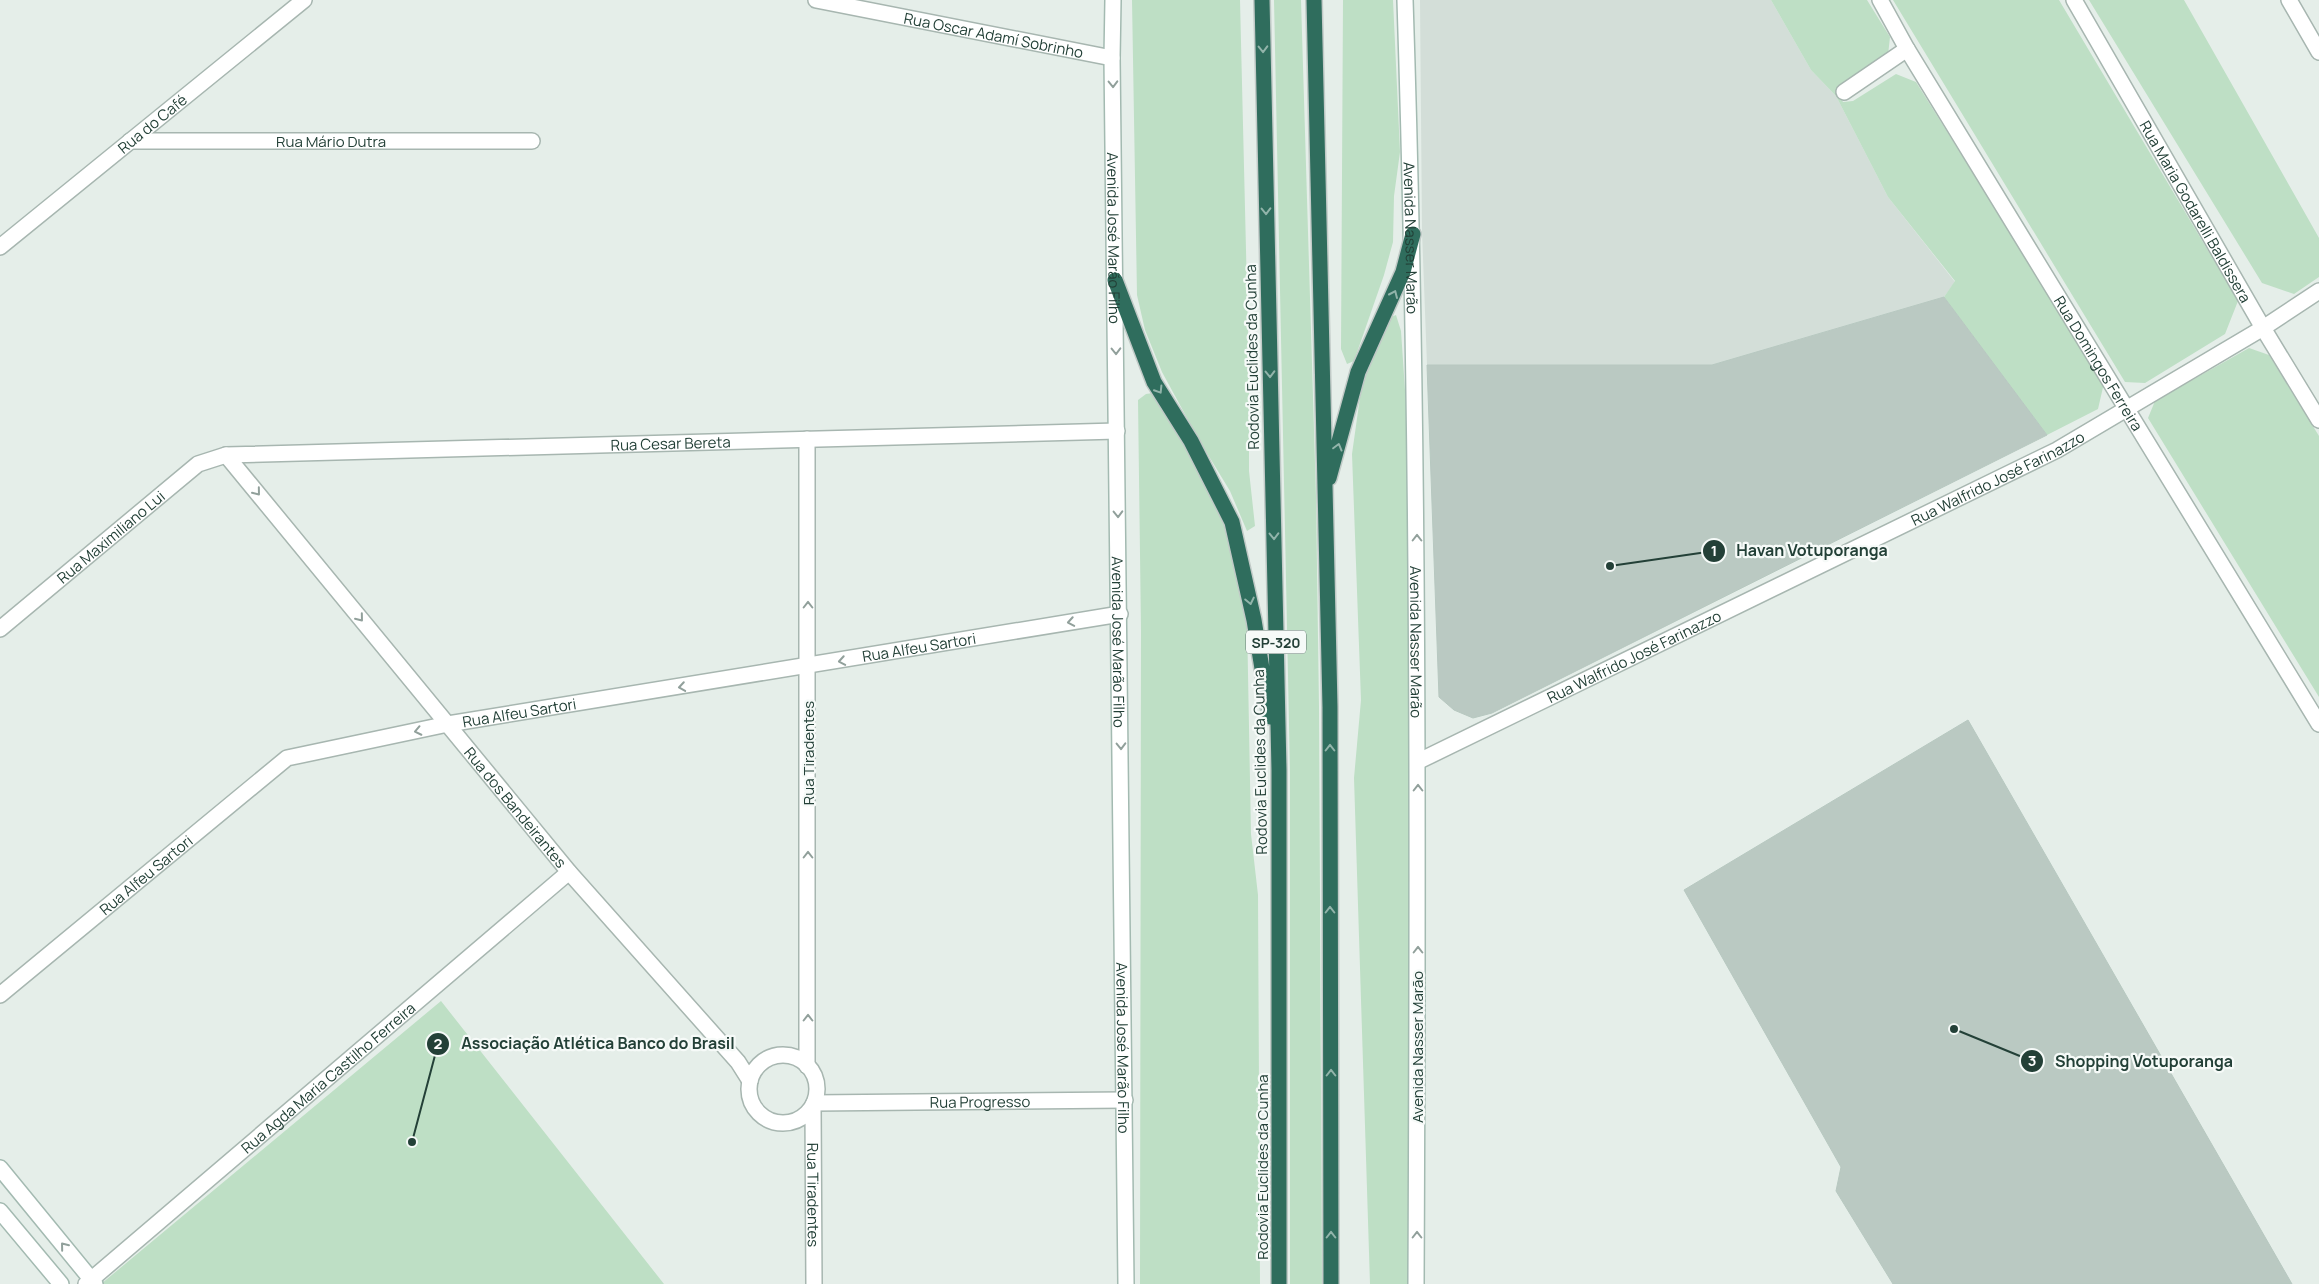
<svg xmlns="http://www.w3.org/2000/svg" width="2319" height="1284" font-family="Manrope,sans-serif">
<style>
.built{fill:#d3ded8}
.green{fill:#bedfc5}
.building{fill:#bac9c2;stroke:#b7c8c0}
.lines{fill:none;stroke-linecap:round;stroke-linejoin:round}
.minor-casing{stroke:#a7b6b0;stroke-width:18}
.secondary-casing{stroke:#a3bab1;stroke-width:18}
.motorway-casing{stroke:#c1cac7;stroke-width:18}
.minor{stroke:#fff;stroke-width:15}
.secondary{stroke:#fff;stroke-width:15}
.motorway{stroke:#2f6d5d;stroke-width:15}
.oneway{stroke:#92b4aa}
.oneway2{stroke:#91a09b}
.labels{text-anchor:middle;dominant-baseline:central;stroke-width:4.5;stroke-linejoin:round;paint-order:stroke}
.shield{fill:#f6faf8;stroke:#627871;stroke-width:1}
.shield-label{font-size:14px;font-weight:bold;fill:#234037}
.street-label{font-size:15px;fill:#234037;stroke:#f6faf8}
.leader{fill:none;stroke:#234037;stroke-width:2}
.callout-dot{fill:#234037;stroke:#f6faf8;stroke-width:2}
.mark-label{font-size:15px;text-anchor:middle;font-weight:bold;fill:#fff}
.callout-label{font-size:16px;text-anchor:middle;font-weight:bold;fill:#234037;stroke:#f6faf8;stroke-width:4.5;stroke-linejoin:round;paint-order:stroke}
</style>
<rect width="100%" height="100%" fill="#e5eee9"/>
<path class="built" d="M1420 0H1771L1811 70 1836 96 1888 197 1955 282 1944 297 1712 365H1427L1422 231Z"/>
<path class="green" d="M1132 0H1240L1249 375V471L1255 526 1247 531 1230 491 1199 440 1162 372 1145 330 1137 295Z
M1274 0H1301L1316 496 1319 707 1322 1284H1290V772Z
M1343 0H1393L1400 152 1394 196 1393 242 1384 275 1354 361 1347 364 1341 349Z
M1771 0H1867L1890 37 1888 55 1837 92 1843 102 1853 101 1896 74 1916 82 2104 383 2098 409 2047 435 1944 297 1955 281 1888 197 1836 96 1811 70Z
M1893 0H2059L2238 301 2225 334 2145 383 2125 382Z
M2089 0H2184L2319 238V277L2294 294 2262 283Z
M1396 315 1401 331 1407 420 1411 762 1409 1284H1370L1354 778 1361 700 1352 454 1363 376 1386 319Z
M2249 348 2269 355 2319 436V697L2148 418 2155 401Z
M1153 393 1185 446 1227 527 1247 620 1251 834 1258 895 1260 1284H1140L1141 631 1138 400 1146 394Z
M441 1001 664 1284H101Z"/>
<path class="building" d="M1944 297 2047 435 1492 713 1473 718 1454 710 1439 697 1427 365H1712Z
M1968 720 2292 1284H1893L1836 1191 1841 1167 1684 890Z"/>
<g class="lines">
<defs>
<g id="minor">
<path id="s1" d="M816 0 1112 58"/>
<path id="s2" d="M1880 0 1907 49 2319 724"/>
<path id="s3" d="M2074 0 2263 328 2319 420"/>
<path d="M2289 0 2319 52"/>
<path d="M1844 92 1907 49"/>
<path id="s4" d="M130 141H532"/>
<path id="s5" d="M0 247 304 0"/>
<path d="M807 439V1066"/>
<path id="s6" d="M226 455 569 872 738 1062 750 1081"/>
<path id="s7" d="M0 629 198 464 226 455 1117 431"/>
<path id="s8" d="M1419 761 2057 450 2263 328 2319 291"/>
<path id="s9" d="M0 995 287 758 448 724 1120 614"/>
<circle cx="783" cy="1089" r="34"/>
<path id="s10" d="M814 1103 1125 1100"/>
<path id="s11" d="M813 1106 814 1284"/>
<path id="s12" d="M86 1284 569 872"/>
</g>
<g id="secondary">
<path id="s13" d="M1113 0 1112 58 1126 1284"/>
<path id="s14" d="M1405 0C1419 428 1418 856 1416 1284"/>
<path d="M0 1168 95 1284"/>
<path d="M0 1211 61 1284"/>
</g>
<path id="motorway" d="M1262 0 1279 770V1284
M1314 0 1330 707 1331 1284
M1115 280 1154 382 1191 441 1232 522 1254 620 1270 717
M1329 478 1358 372 1403 272 1413 234"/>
</defs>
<use href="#minor" class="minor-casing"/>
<use href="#secondary" class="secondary-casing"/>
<use href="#motorway" class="motorway-casing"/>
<use href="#minor" class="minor"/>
<use href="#secondary" class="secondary"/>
<use href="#motorway" class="motorway"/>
</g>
<defs><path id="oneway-chevron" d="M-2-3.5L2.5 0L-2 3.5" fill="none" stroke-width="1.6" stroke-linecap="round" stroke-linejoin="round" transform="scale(1.25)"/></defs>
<g class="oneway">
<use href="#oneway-chevron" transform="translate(1263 49) rotate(89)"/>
<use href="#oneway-chevron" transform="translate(1266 211) rotate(89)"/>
<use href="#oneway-chevron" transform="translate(1394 294) rotate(-66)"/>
<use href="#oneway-chevron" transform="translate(1270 374) rotate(89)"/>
<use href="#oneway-chevron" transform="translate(1159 390) rotate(58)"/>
<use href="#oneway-chevron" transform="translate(1338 447) rotate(-75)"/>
<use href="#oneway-chevron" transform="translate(1274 536) rotate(89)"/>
<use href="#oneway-chevron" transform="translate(1250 601) rotate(78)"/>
<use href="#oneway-chevron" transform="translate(1330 748) rotate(-90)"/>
<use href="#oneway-chevron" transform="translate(1330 910) rotate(-90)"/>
<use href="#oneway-chevron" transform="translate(1331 1073) rotate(-90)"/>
<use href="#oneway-chevron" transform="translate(1331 1235) rotate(-90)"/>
</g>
<g class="oneway2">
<use href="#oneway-chevron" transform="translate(1113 84) rotate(89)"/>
<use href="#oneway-chevron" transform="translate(1116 351) rotate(89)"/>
<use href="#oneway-chevron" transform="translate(257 492) rotate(51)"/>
<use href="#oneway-chevron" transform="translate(1118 514) rotate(89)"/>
<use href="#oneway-chevron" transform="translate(1417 538) rotate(-90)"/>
<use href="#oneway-chevron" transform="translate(808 605) rotate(-90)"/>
<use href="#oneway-chevron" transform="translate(360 618) rotate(51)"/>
<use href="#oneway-chevron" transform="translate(1071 622) rotate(170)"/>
<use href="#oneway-chevron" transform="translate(842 661) rotate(170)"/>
<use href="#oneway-chevron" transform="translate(682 687) rotate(171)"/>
<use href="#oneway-chevron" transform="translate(418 731) rotate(168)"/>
<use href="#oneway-chevron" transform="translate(1121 746) rotate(89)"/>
<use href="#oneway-chevron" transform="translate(1418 788) rotate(-90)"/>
<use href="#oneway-chevron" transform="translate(808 855) rotate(-90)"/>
<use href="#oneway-chevron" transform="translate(1418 950) rotate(-90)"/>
<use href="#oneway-chevron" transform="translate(808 1018) rotate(-90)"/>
<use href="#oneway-chevron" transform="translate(1417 1235) rotate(-90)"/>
<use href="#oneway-chevron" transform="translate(64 1246) rotate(-129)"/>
</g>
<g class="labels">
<rect class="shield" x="1246" y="630.5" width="60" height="23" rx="4"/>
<g class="shield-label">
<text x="1276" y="642">SP-320</text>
</g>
<g class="street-label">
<text stroke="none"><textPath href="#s1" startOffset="181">Rua Oscar Adamí Sobrinho</textPath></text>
<text stroke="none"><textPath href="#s5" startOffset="196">Rua do Café</textPath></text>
<text stroke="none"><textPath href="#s4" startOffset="201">Rua Mário Dutra</textPath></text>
<text stroke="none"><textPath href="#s3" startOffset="244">Rua Maria Godarelli Baldissera</textPath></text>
<text stroke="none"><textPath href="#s13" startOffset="238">Avenida José Marão Filho</textPath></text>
<text stroke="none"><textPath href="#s14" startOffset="238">Avenida Nasser Marão</textPath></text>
<text transform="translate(1252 357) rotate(-91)">Rodovia Euclides da Cunha</text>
<text stroke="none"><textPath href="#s2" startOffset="424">Rua Domingos Ferreira</textPath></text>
<text stroke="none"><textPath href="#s7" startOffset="732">Rua Cesar Bereta</textPath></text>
<text stroke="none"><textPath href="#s8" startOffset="644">Rua Walfrido José Farinazzo</textPath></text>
<text stroke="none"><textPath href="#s7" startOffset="144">Rua Maximiliano Lui</textPath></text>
<text stroke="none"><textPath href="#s13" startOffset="642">Avenida José Marão Filho</textPath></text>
<text stroke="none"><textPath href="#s14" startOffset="642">Avenida Nasser Marão</textPath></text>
<text stroke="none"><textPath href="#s9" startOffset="1014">Rua Alfeu Sartori</textPath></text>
<text stroke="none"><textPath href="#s8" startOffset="239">Rua Walfrido José Farinazzo</textPath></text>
<text stroke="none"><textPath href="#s9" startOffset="609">Rua Alfeu Sartori</textPath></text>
<text transform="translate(808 753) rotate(-90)">Rua Tiradentes</text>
<text transform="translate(1260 762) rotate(-91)">Rodovia Euclides da Cunha</text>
<text stroke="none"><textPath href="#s6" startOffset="456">Rua dos Bandeirantes</textPath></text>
<text stroke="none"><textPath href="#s9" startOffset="189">Rua Alfeu Sartori</textPath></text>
<text stroke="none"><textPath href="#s13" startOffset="1048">Avenida José Marão Filho</textPath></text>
<text transform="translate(1417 1047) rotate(-90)">Avenida Nasser Marão</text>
<text stroke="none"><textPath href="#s12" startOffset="318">Rua Agda Maria Castilho Ferreira</textPath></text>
<text stroke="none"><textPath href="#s10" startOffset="166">Rua Progresso</textPath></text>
<text transform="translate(1262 1167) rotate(-90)">Rodovia Euclides da Cunha</text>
<text stroke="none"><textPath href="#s11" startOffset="89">Rua Tiradentes</textPath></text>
</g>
</g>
<path class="leader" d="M1610 566L1714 551M412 1142L438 1044M1954 1029L2032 1061"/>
<g class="callout-dot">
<circle cx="1610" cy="566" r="5"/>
<circle cx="412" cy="1142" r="5"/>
<circle cx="1954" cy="1029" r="5"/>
<circle cx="1714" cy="551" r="12"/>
<circle cx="438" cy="1044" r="12"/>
<circle cx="2032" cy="1061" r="12"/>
</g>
<g class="mark-label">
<text x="1714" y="556">1</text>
<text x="438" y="1049">2</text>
<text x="2032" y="1066">3</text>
</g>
<g class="callout-label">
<text x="1812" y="556">Havan Votuporanga</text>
<text x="598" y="1049">Associação Atlética Banco do Brasil</text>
<text x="2144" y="1067">Shopping Votuporanga</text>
</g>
</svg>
